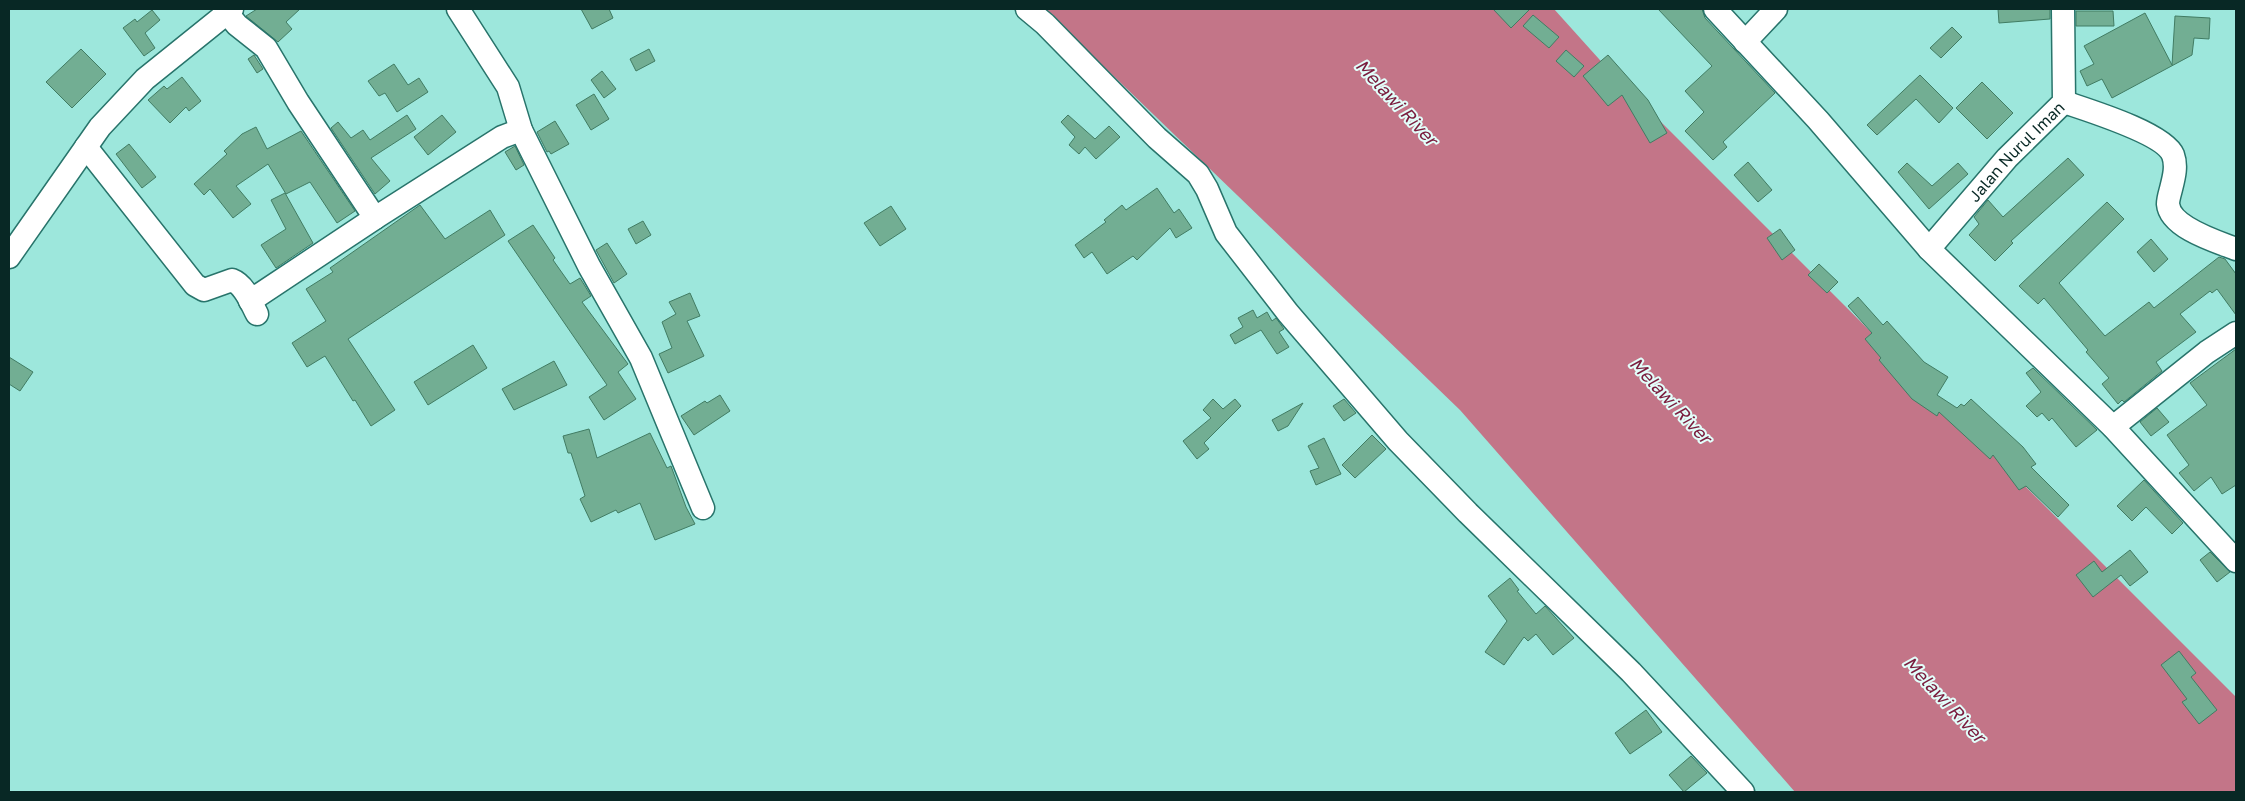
<svg xmlns="http://www.w3.org/2000/svg" width="2245" height="801" font-family="'Golos Text',sans-serif">
<style>
.water{fill:#c37588}
.building{fill:#72ae93;stroke:#417c63}
.lines{fill:none;stroke-linecap:round;stroke-linejoin:round}
.minor-casing{stroke:#28746b;stroke-width:25}
.minor{stroke:#fff;stroke-width:22}
.labels{text-anchor:middle;dominant-baseline:central;stroke-width:4;stroke-linejoin:round;paint-order:stroke}
.street-label{font-size:16px;fill:#082825;stroke:#e2fefa}
.water-label{font-size:18px;font-style:italic;fill:#7a1c3d;stroke:#e2fefa}
</style>
<rect width="100%" height="100%" fill="#9de7dc"/>
<path class="water" d="M1044 9H1554L1608 69 2236 697V792H1795L1460 410Z"/>
<path class="building" d="M257 9H300L286 22 292 29 278 42 246 16Z
M581 9H609L613 18 592 29Z
M1493 9H1530L1511 28Z
M1658 9H1702L1705 18 1775 93 1723 142 1727 147 1713 160 1685 131 1704 112 1685 91 1712 66Z
M1998 9H2050V19L1999 23Z
M152 10 160 20 145 33 155 48 144 56 123 28 135 19 137 22Z
M2076 11H2113L2114 26H2076Z
M2145 13 2172 65 2175 16 2210 18 2209 39 2194 38 2192 55 2112 98 2102 79 2087 86 2080 71 2094 64 2084 46Z
M1533 15 1559 37 1549 48 1523 26Z
M1952 27 1962 37 1941 58 1930 48Z
M81 49 106 74 72 108 46 82Z
M649 49 655 61 636 71 630 59Z
M1566 50 1584 66 1574 77 1556 61Z
M254 55 263 69 257 73 248 59Z
M1608 55 1648 100 1667 133 1650 143 1622 95 1608 106 1583 76Z
M394 64 408 85 419 78 428 92 397 112 385 93 379 96 368 81Z
M602 71 616 89 604 98 591 80Z
M1920 75 1953 108 1939 123 1916 99 1877 135 1867 125Z
M182 77 201 101 189 111 186 107 170 123 148 100 164 86 167 89Z
M1982 82 2013 113 1987 139 1956 108Z
M594 94 609 119 591 130 576 105Z
M407 115 416 129 371 158 390 181 375 194 331 128 338 122 351 138 363 130 370 140Z
M442 115 456 132 428 155 414 137Z
M1068 115 1095 139 1109 126 1120 137 1096 159 1085 147 1079 154 1069 145 1075 137 1061 122Z
M555 121 569 144 551 154 549 151 547 152 537 132Z
M256 127 267 149 301 131 355 211 337 223 310 182 286 194 268 164 236 186 251 204 233 218 210 189 204 195 194 184 227 154 224 151 242 134Z
M129 144 156 177 142 188 116 154Z
M515 146 524 165 516 170 505 152Z
M2068 158 2084 175 2011 241 2013 243 1995 261 1969 235 1979 224 1974 217 1988 200 2003 217Z
M1748 162 1772 190 1758 202 1734 175Z
M1907 163 1932 186 1958 163 1968 174 1929 209 1898 172Z
M1157 188 1174 213 1179 209 1192 228 1176 238 1170 228 1137 260 1133 256 1107 274 1092 252 1084 258 1075 245 1106 222 1104 220 1122 205 1126 210Z
M285 193 313 243 276 268 261 245 286 229 271 200Z
M2107 202 2124 219 2059 283 2105 336 2149 302 2154 308 2219 257 2225 259 2236 274V315L2217 289 2212 293 2210 291 2180 314 2196 332 2156 362 2162 371 2124 402 2122 400 2118 404 2102 384 2109 378 2086 352 2088 350 2044 298 2038 304 2019 286Z
M420 205 445 239 490 210 505 235 348 339 395 410 371 426 355 400 353 401 325 356 307 367 292 343 326 321 306 289 333 272 330 268Z
M891 206 906 229 880 246 864 223Z
M643 221 651 235 636 244 628 229Z
M533 225 555 258 553 260 570 284 580 278 585 286 591 296 582 302 628 364 618 372 636 399 604 420 589 397 607 385 508 241Z
M1780 229 1795 250 1782 260 1767 238Z
M2151 239 2168 259 2154 272 2137 252Z
M607 243 627 274 614 283 596 250Z
M1819 264 1838 282 1827 293 1808 275Z
M690 293 700 316 687 321 704 356 668 373 659 354 672 348 662 322 676 314 669 302Z
M1858 297 1883 325 1887 321 1924 362 1948 377 1937 395 1957 408 1961 404 1964 406 1971 399 2023 447 2036 464 2031 467 2069 505 2058 517 2026 486 2019 490 1993 455 1990 459 1939 412 1937 416 1912 399 1879 360 1881 358 1865 339 1872 333 1848 306Z
M1253 310 1257 318 1267 312 1272 321 1276 318 1284 329 1279 332 1289 347 1277 354 1261 330 1235 344 1230 335 1243 327 1238 318Z
M473 345 487 368 428 405 414 382Z
M2236 349V485L2222 494 2211 477 2194 491 2179 473 2189 465 2167 435 2207 405 2190 383Z
M9 357 33 372 20 391 9 384Z
M554 361 567 385 514 410 502 389Z
M2033 368 2097 430 2076 447 2052 418 2049 421 2042 413 2037 417 2026 406 2041 392 2026 373Z
M720 395 730 411 694 435 681 416 705 401 707 403Z
M1213 399 1223 409 1235 399 1241 406 1204 443 1209 449 1197 459 1183 441 1211 418 1203 410Z
M1344 399 1356 413 1344 421 1333 406Z
M1303 403 1288 426 1278 431 1272 420Z
M2157 408 2169 422 2151 436 2140 422Z
M589 429 597 458 650 433 667 468 671 466 686 507 695 524 655 540 640 503 618 513 616 510 591 522 580 499 585 496 571 453H568L563 436Z
M1372 435 1386 449 1355 478 1342 465Z
M1324 438 1341 474 1316 485 1310 471 1319 468 1308 446Z
M2144 480 2183 523 2172 534 2146 507 2132 521 2117 506Z
M2130 550 2148 572 2130 586 2121 575 2093 597 2076 575 2094 561 2102 572Z
M2210 552 2230 572 2217 582 2200 560Z
M1510 578 1519 590 1517 591 1536 614 1545 606 1574 638 1553 655 1536 634 1528 641 1524 637 1504 665 1485 652 1507 621 1488 596Z
M2179 651 2196 673 2191 677 2217 710 2199 724 2182 702 2187 699 2161 665Z
M1646 710 1662 732 1630 754 1615 733Z
M1691 756 1707 773 1684 792 1669 775Z"/>
<g class="lines">
<defs>
<g id="minor">
<path d="M458 9 508 87 521 130 589 266 641 358 703 508"/>
<path d="M1027 9 1045 24 1157 138 1198 174 1207 189 1226 233 1288 313 1398 441 1468 513 1631 672 1743 792"/>
<path d="M1715 9 1818 120 1929 249 2113 427 2236 561"/>
<path d="M227 13 237 25 266 48 298 102 375 218 502 137 521 130"/>
<path d="M1745 42 1776 9"/>
<path d="M2064 102C2087 110 2164 133 2173 155 2177 166 2174 177 2171 189 2170 193 2168 199 2168 204 2170 228 2218 242 2236 249"/>
<path d="M86 147 195 285 204 290 232 280C245 285 251 303 257 314"/>
<path id="s1" d="M1929 249 2007 158 2064 102 2063 9"/>
<path d="M9 257 100 127 145 79 232 9"/>
<path d="M250 301 375 218"/>
<path d="M2113 427 2207 352 2236 333"/>
</g>
</defs>
<use href="#minor" class="minor-casing"/>
<use href="#minor" class="minor"/>
</g>
<g class="labels">
<g class="street-label">
<text stroke="none"><textPath href="#s1" startOffset="131">Jalan Nurul Iman</textPath></text>
</g>
<g class="water-label">
<text transform="translate(1397 102) rotate(47)">Melawi River</text>
<text transform="translate(1671 400) rotate(47)">Melawi River</text>
<text transform="translate(1945 699) rotate(47)">Melawi River</text>
</g>
</g>
<rect width="2245" height="801" fill="none" stroke="#082825" stroke-width="20"/>
</svg>
